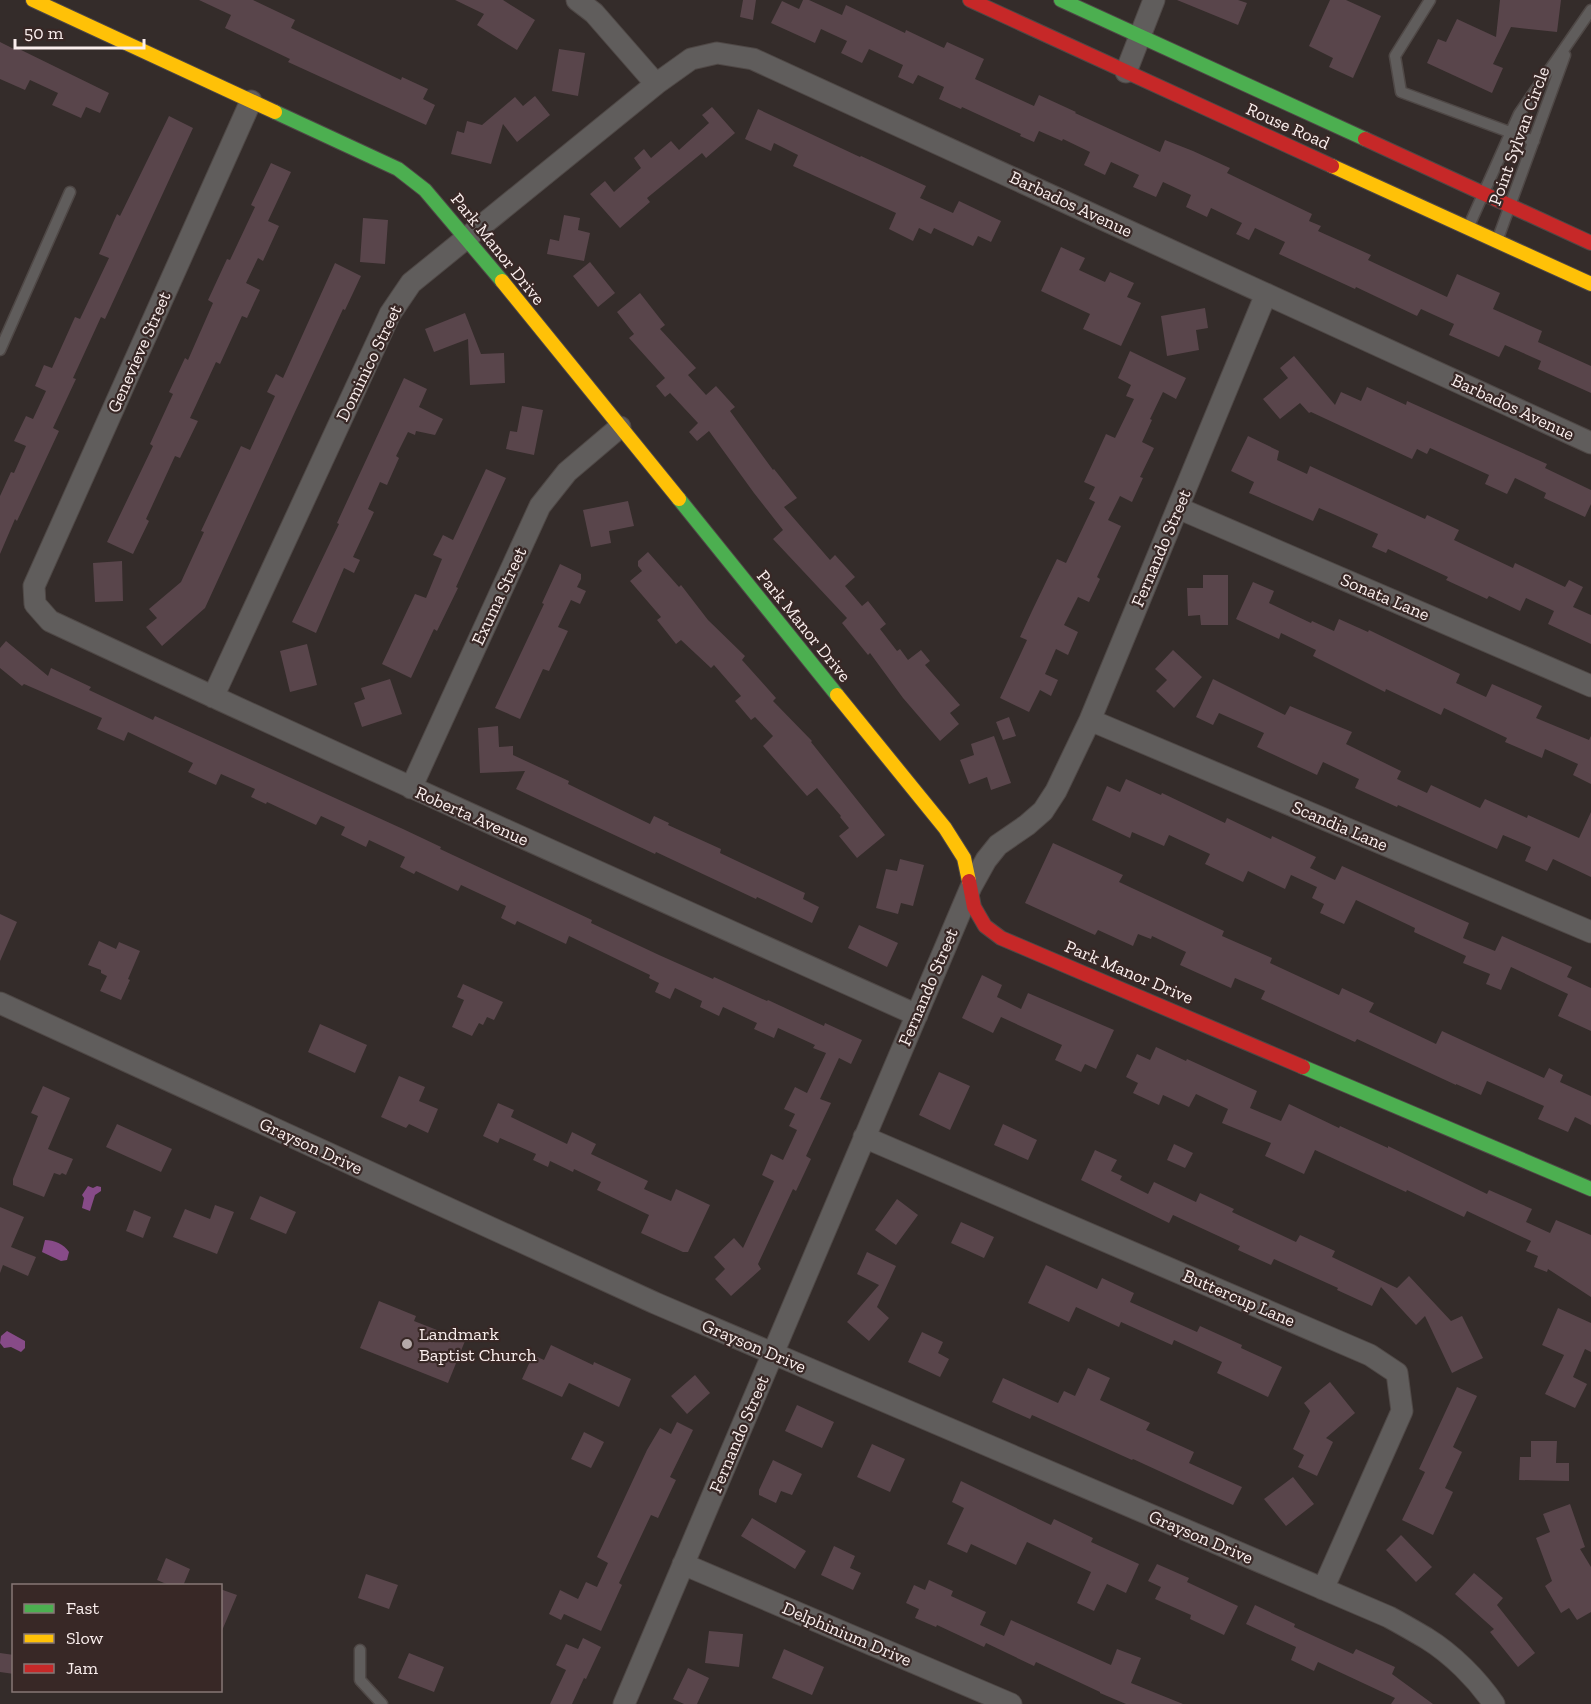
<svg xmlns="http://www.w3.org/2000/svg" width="1591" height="1704" font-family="'Zilla Slab',serif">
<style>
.water{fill:#874b88}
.building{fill:#59454b}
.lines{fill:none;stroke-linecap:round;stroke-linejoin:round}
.lane-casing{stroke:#4f4846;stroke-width:13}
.street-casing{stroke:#4f4846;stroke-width:23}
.fast-casing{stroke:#4f4846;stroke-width:16}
.slow-casing{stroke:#4f4846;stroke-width:16}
.jam-casing{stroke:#4f4846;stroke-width:16}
.lane{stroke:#605d5c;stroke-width:10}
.street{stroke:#605d5c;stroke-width:21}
.fast{stroke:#4caf50;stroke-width:14}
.slow{stroke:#ffc107;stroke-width:14}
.jam{stroke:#c62828;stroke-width:14}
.poi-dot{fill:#b5aaa9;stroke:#382826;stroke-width:2}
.labels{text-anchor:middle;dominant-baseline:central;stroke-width:4.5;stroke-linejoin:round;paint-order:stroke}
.street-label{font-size:18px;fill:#faeeed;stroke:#382826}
.poi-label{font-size:18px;fill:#faeeed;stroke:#382826;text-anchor:start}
</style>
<rect width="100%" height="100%" fill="#342c2a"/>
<path class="water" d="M88 1186 93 1188 97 1186 101 1187V1191L95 1195 90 1211 82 1208 84 1198 82 1195Z
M45 1240C54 1240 64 1244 69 1252L67 1260 61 1261 42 1252Z
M7 1331 25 1341V1348L21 1352 11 1347 4 1348 0 1343 1 1336Z"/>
<path class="building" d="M199 0H253L295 20 291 28 401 80 402 77 428 89 423 99 435 105 426 125 288 62 290 59 225 28 231 15Z
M455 0H503L535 20 517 50 477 25 484 14Z
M743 0H756L753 20 740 17Z
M803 0H809L842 15 846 5 905 33 906 30 944 48 947 42 984 59 975 79 1034 106 1039 95 1076 112 1075 113 1160 152 1165 140 1193 151 1230 168 1227 173 1312 214 1309 221 1321 226 1318 231 1371 255 1368 260 1447 297 1457 274 1500 293 1493 309 1542 331 1538 342 1591 366V393L1538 369 1541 361 1505 345 1499 357 1449 335 1454 324 1421 309 1417 316 1356 287 1355 289 1279 254 1285 242 1255 228 1249 240 1236 234 1242 223 1211 208 1207 217 1186 207 1191 195 1163 182 1156 197 1133 187 1139 175 1111 162 1105 175 1084 165 1090 152 1063 139 1062 141 1039 131 1034 142 1020 136 1021 134 962 107 961 109 939 99 944 87 918 75 913 84 898 77 903 65 869 49 862 63 841 53 847 41 821 29 815 43 771 23 782 1 799 9Z
M1177 0H1238L1247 3 1238 25Z
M1330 0H1346L1381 16 1353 78 1329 67 1333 58 1309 46Z
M1500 0H1561L1557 32 1511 27 1493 64 1503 68 1492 93 1427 63 1438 39 1446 42 1457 19 1496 37Z
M0 42 14 49 15 47 109 93 100 113 86 107 81 118 52 105 58 93 30 80 25 90 0 79Z
M559 49 585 53 578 96 552 91Z
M535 96 550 115 517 142 503 124 491 164 451 154 457 131 464 133 467 121 482 125 515 97 523 106Z
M712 107 735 133 706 158 702 153 647 198 650 202 620 228 590 194 605 181 614 192 641 168 634 158 644 149 651 158 671 141 679 150 709 123 702 115Z
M758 109 860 157 861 156 926 186 920 198 953 213 959 201 1001 221 991 242 978 236 973 246 934 228 931 234 919 228 913 241 889 229 896 213 793 166 798 155 774 143 771 151 745 139Z
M169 116 193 128 105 319 101 317 73 378 76 379 53 428 59 431 17 521 15 519 0 554V496L11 472 14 473 26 446 14 441 26 416 33 419 46 391 35 386 44 365 52 368 75 317 80 319 109 258 99 254 117 214 120 216Z
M271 163 291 172 268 221 279 226 263 261 258 258 246 283 260 290 247 318 242 316 220 364 216 362 190 418 198 421 180 458 175 456 146 519 149 521 133 554 107 542 153 446 150 444 173 394 169 392 185 358 188 360 213 303 208 300 227 259 230 260 255 207 251 205Z
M564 215 580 218 578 230 590 233 584 261 547 254 550 239 559 241Z
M363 218 388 220 385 264 360 262Z
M1061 247 1085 258 1079 270 1105 282 1110 272 1134 283 1127 297 1141 303 1121 346 1083 329 1090 314 1041 291Z
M590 262 615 293 598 307 573 276Z
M335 263 361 276 345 310 343 309 294 414 205 608 162 646 146 627 157 618 149 609 181 582 204 532 201 531 241 446 250 450 275 396 267 392 276 374 283 378Z
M640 293 665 325 660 329 696 368 688 375 706 395 716 386 735 407 730 411 773 470 774 469 797 498 784 507 830 560 835 555 855 577 845 586 862 606 868 601 886 624 880 629 897 651 900 649 908 660 921 650 930 661 925 665 960 705 950 713 959 724 940 741 903 698 870 653 868 655 842 623 847 618 773 539 783 530 754 493 709 431 697 441 689 432 698 423 670 393 665 397 656 386 665 378 629 338 634 334 617 312Z
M1205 308 1208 328 1196 330 1199 350 1167 356 1161 316Z
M465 313 481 354 504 353 505 383 470 385 468 339 434 352 425 329Z
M1130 351 1186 378 1176 399 1163 392 1150 419 1152 420 1142 442 1154 448 1140 477 1143 478 1132 502 1120 496 1108 520 1121 526 1097 577 1100 579 1089 602 1078 597 1064 625 1078 632 1068 655 1056 649 1045 674 1058 680 1051 696 1040 690 1029 712 1000 698 1027 640 1020 637 1032 611 1057 559 1066 563 1095 502 1089 499 1095 487 1084 482 1106 434 1115 438 1134 399 1126 396 1131 385 1118 378Z
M1294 356 1335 405 1341 392 1361 401 1367 387 1406 405 1407 401 1547 464 1545 468 1591 490V504L1585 517 1544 498 1546 493 1515 478 1507 494 1485 484 1489 475 1430 448 1427 454 1417 449 1412 459 1311 412 1309 413 1300 403 1280 419 1263 399 1288 378 1280 368Z
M404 378 427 389 419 407 443 419 435 435 416 431 415 435 408 432 396 456 399 458 387 485 380 482 368 509 374 512 353 557 360 560 354 573 344 568 316 633 292 622 339 524 337 523Z
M522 406 543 410 534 455 506 449 510 431 517 432Z
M1248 436 1279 451 1277 460 1307 474 1310 466 1425 519 1427 515 1459 530 1454 540 1513 568 1515 563 1565 587 1569 580 1583 587 1573 607 1591 615V644L1548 624 1554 611 1526 598 1520 611 1489 596 1487 599 1446 580 1448 577 1388 549 1386 553 1372 547 1378 534 1333 514 1319 508 1313 521 1249 493 1254 482 1231 471Z
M486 469 506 478 456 587 458 588 437 631 434 629 411 678 382 664 415 594 426 598 442 559 433 555 443 535 453 540Z
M628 501 634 526 609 531 611 543 591 547 583 510Z
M648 552 679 587 681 585 708 620 745 656 742 660 776 698 773 701 812 741 811 742 885 835 857 858 839 836 849 828 840 817 841 816 817 788 807 796 763 746 773 736 755 717 751 720 735 701 741 696 714 665 711 668 681 640 676 644 657 620 661 617 630 581 642 571 638 566V561Z
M122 561 123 601 95 602 93 563Z
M560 564 581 574V579L577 587 586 591 580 604 571 600 558 627 568 631 549 671 543 669 520 719 495 708 544 604 542 603Z
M1203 575H1228V625H1201L1200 615 1188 616 1187 588H1203Z
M1253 582 1274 591 1269 603 1311 623 1312 621 1334 631 1339 619 1368 632 1369 630 1460 674 1456 683 1486 697 1492 684 1542 706 1536 718 1589 740 1591 736V784L1573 775 1578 764 1545 749 1542 758 1505 742 1507 738 1444 708 1441 715 1386 689 1385 692 1313 656 1316 650 1281 633 1279 639 1236 619Z
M6 641 48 676 51 668 91 687 89 690 153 720 155 716 403 829 441 847 440 849 592 920 591 923 659 955 713 979 714 977 767 1001 768 1000 824 1026 825 1023 862 1040 851 1064 839 1058 820 1099 831 1103 806 1156 811 1159 796 1191 793 1189 758 1264 761 1269 731 1296 715 1279 725 1269 714 1257 734 1238 743 1248 774 1181 762 1175 771 1154 783 1160 797 1130 789 1126 795 1114 784 1109 795 1087 807 1093 826 1053 813 1048 815 1045 778 1028 774 1038 754 1029 757 1023 723 1007 719 1016 700 1007 702 1001 675 988 670 999 655 992 659 983 649 978 650 975 569 936 566 944 517 921 515 925 501 918 506 906 461 885 458 891 416 871 414 874 400 867 405 857 369 840 366 847 341 835 345 827 321 816 316 825 267 802 266 804 251 797 255 789 221 774 216 785 188 772 193 763 128 732 124 741 97 729 102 718 24 684 22 686 0 668V648Z
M307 644 317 685 290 692 280 651Z
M1173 650 1202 677 1174 708 1156 691 1167 680 1155 669Z
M390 679 402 714 362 727 354 703 365 699 361 688Z
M1213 679 1285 715 1290 706 1352 732 1346 744 1401 771 1397 779 1427 793 1431 785 1480 808 1485 799 1527 818 1528 815 1579 838 1591 812V877L1553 859 1547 871 1525 861 1531 847 1503 835 1497 849 1398 805 1397 807 1355 788 1359 779 1323 762 1317 775 1257 747 1264 733 1219 713 1213 725 1196 717Z
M1009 717 1016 736 1003 740 996 722Z
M498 726 499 747 513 746V755L569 781 568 784 650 824 654 816 669 823 668 825 721 849 720 853 805 893 803 899 819 907 812 923 757 897 756 899 656 852 655 854 516 789 525 771 480 773 478 728Z
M994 736 1011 783 991 790 987 777 969 784 960 760 974 755 971 744Z
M1126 779 1161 795 1162 793 1225 823 1227 818 1271 839 1272 836 1316 857 1310 868 1335 880 1342 866 1469 923 1463 938 1495 951 1502 936 1572 967 1567 977 1591 988V1031L1558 1016 1568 994 1511 967 1501 990 1486 984 1490 974 1463 963 1466 956 1414 932 1415 928 1356 900 1344 924 1320 913 1324 904 1312 898 1317 887 1291 875 1285 889 1248 871 1243 882 1205 864 1210 854 1169 835 1164 846 1132 832 1130 838 1092 820 1107 786 1120 792Z
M1053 843 1123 875 1119 882 1224 931 1222 936 1272 958 1270 963 1339 995 1342 988 1374 1003 1369 1012 1436 1044 1442 1031 1544 1078 1549 1068 1563 1075 1560 1082 1591 1096V1125L1575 1117 1568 1132 1538 1119 1544 1106 1487 1081 1481 1095 1456 1084V1085L1357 1039 1355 1042 1261 999 1265 991 1235 978 1231 988 1180 965 1186 952 1152 936 1151 939 1138 934 1133 946 1098 930 1095 935 1025 903Z
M900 859 924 865 913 906 901 903 898 914 876 908 886 869 897 871Z
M0 914 17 922 0 961Z
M859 925 898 943 887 967 848 948Z
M99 941 116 949 119 942 140 951 128 979 130 980 121 1000 100 991 107 976 101 973V970L88 965Z
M982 975 1002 985 997 997 1021 1009 1028 993 1114 1030 1096 1069 1085 1064 1081 1072 1055 1060 1062 1045 1001 1017 993 1033 962 1018Z
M463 984 503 1002 494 1020 487 1017 483 1025 479 1023 472 1036 452 1027 464 1000 457 997Z
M320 1024 367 1045 355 1073 308 1052Z
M1156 1047 1186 1061 1187 1059 1257 1091 1250 1108 1281 1121 1289 1104 1339 1128 1340 1126 1388 1148V1146L1487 1194 1489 1190 1532 1209 1526 1222 1550 1233 1556 1220 1591 1235V1297L1548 1269 1547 1272 1534 1267 1538 1256 1526 1251 1531 1241 1467 1211 1464 1217 1407 1190 1406 1192 1315 1150 1304 1174 1265 1156 1271 1143 1222 1123 1228 1109 1196 1094 1189 1107 1163 1095 1159 1105 1133 1093 1138 1083 1126 1077 1137 1054 1150 1060Z
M939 1072 970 1086 950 1130 919 1115Z
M399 1076 425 1087 419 1101 438 1109 428 1133 409 1124 406 1128 381 1117Z
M43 1086 70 1098 48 1149 73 1159 66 1175 62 1173 60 1175 54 1173 44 1197 13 1185V1179L38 1116 31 1113Z
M498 1103 514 1110 511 1117 567 1144 572 1132 596 1144 591 1154 648 1181 644 1189 671 1201 676 1189 710 1205 688 1252H683L641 1233 649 1215 597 1190 601 1182 574 1169 573 1172 550 1161 548 1167 533 1160 536 1154 500 1138 498 1143 483 1136Z
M117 1124 172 1149 161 1172 106 1147Z
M1003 1124 1037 1140 1028 1160 994 1145Z
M1174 1144 1193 1153 1185 1168 1167 1160Z
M1095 1150 1117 1160 1111 1171 1122 1176 1120 1180 1148 1194 1154 1182 1196 1202 1200 1193 1234 1209 1232 1212 1296 1242 1300 1235 1335 1251 1332 1257 1397 1288 1409 1276 1451 1321 1462 1316 1483 1358 1452 1373 1425 1316 1416 1325 1381 1287 1372 1306 1337 1290 1338 1288 1274 1259 1271 1265 1238 1250 1240 1246 1173 1215 1169 1223 1081 1180Z
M260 1196 296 1212 286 1234 250 1219Z
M897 1199 918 1215 896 1245 875 1230Z
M215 1205 234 1212 217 1254 173 1237 185 1209 210 1219Z
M0 1207 24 1217 11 1247 36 1257 28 1276 3 1265 0 1273Z
M134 1210 151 1217 143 1238 126 1231Z
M961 1222 994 1237 984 1258 951 1243Z
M867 1252 896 1266 877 1307 889 1318 869 1341 847 1322 879 1285 857 1274Z
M1046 1265 1097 1289 1102 1278 1134 1293 1130 1302 1197 1332 1200 1326 1242 1345 1241 1348 1282 1367 1268 1397 1217 1373 1222 1362 1174 1340 1172 1345 1121 1322 1119 1327 1076 1307 1069 1322 1028 1303Z
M379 1301 416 1316 414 1321 465 1341 448 1383 360 1348Z
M1558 1308 1591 1323V1352L1585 1349 1573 1377 1587 1384 1575 1408 1545 1394 1564 1355 1542 1345Z
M922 1332 943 1342 938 1353 949 1359 940 1377 908 1362Z
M551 1345 593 1365 594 1362 631 1379 619 1407 569 1383 562 1397 522 1379 533 1355 544 1360Z
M1088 1368 1110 1378 1100 1400 1150 1423 1146 1430 1194 1452 1189 1463 1242 1487 1233 1505 1133 1459 1132 1460 1032 1415 1030 1419 992 1402 1003 1378 1058 1403 1064 1391 1075 1396Z
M695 1375 710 1393 687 1414 671 1396Z
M1330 1382 1355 1413 1326 1438 1333 1442 1317 1476 1298 1467 1304 1455 1293 1449 1310 1411 1304 1403Z
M1457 1387 1477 1396 1453 1447 1462 1452 1445 1488 1453 1492 1433 1535 1402 1520 1425 1472 1419 1469Z
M797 1405 834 1422 822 1448 785 1431Z
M677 1422 693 1430 670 1477 676 1480 658 1518 651 1515 619 1583 622 1585 601 1631 564 1614 561 1620 549 1614 560 1590 578 1599 586 1582 597 1587 608 1563 597 1557 647 1450 660 1428 671 1434Z
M584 1432 604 1442 591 1468 571 1459Z
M1531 1441H1557L1556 1463H1569V1481L1519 1480 1520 1457H1531Z
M872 1444 905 1459 890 1492 857 1477Z
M773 1460 802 1474 792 1495 781 1491 776 1503 759 1495V1490Z
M1293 1477 1314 1504 1286 1526 1264 1499Z
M961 1481 1051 1525 1054 1519 1093 1538 1091 1542 1139 1564 1126 1593 1107 1584 1094 1611 1077 1603 1091 1572 1027 1542 1016 1565 971 1544 967 1553 947 1544 964 1508 952 1502Z
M1570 1504 1585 1547 1580 1549 1591 1567V1612L1577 1620 1569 1608 1561 1613 1545 1586 1552 1581 1536 1538 1550 1532 1543 1514Z
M752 1518 806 1551 795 1569 741 1536Z
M1401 1535 1432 1567 1416 1582 1386 1550Z
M834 1546 855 1556 850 1568 861 1573 853 1590 821 1575Z
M166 1558 190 1569 183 1586H171L157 1580Z
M1157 1564 1189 1578 1187 1582 1238 1606 1224 1635 1190 1619 1191 1615 1155 1599 1161 1587 1148 1581Z
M1474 1573 1503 1598 1497 1605 1535 1653 1518 1667 1490 1632 1494 1629 1455 1594Z
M366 1574 398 1585 389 1609 358 1598Z
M929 1580 953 1591 951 1596 986 1612 980 1625 1004 1636 1011 1620 1111 1665 1117 1649 1141 1658 1131 1683 1183 1704H1126L1100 1693V1692L1036 1662 1034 1666 986 1643 984 1647 937 1625 936 1627 915 1618 919 1609 906 1603 914 1585 925 1590Z
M220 1589 237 1595 221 1633H220Z
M1255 1605 1295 1624 1294 1627 1353 1654 1356 1649 1395 1667 1392 1674 1433 1704H1391L1395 1698 1318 1662 1314 1671 1291 1660 1296 1647 1246 1624Z
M709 1631 743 1634 739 1667 705 1663Z
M583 1638 601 1647 586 1679 584 1678 572 1704H550L566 1670 556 1665 566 1644 578 1649Z
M784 1649 824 1667 812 1695 772 1678Z
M0 1653 14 1655V1674L0 1672Z
M409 1653 444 1667 434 1692 398 1678Z
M688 1668 709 1678 697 1704H684L673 1699Z"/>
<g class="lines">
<defs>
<path id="lane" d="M1430 0 1395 56 1401 92 1534 141
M1468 228 1519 114 1591 10
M1497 241 1565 55
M0 350 70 192
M360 1650V1680L382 1704"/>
<path id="street" d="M577 0 594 13 656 84
M1126 72 1154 0
M251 101 34 586 35 604 50 621C337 755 627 885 917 1015
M1178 508 1591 686
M213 697 390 314 411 283 656 84 691 59 717 53 753 59 1591 443
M1090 720 1591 932
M411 788 540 506 567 472 620 427
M0 1003 655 1303 1389 1617C1402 1624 1414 1631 1426 1638 1452 1654 1477 1679 1494 1704
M864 1137 1370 1355 1397 1373 1402 1411 1323 1589
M683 1564 1011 1704
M624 1704 971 887 986 860 998 845 1027 825 1043 811 1056 791 1090 720 1266 294"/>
<path id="fast" d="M1061 0 1365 139
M275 112 398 169 425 190 502 281
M679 499 837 695
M1303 1067 1591 1189"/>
<path id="slow" d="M33 0 275 112
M1332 166 1591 284
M502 281 679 499
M837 695 945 828 964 858 969 881"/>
<path id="jam" d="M970 0 1332 166
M1365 139 1591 243
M969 881 974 907 985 926 1001 938 1303 1067"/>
</defs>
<use href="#lane" class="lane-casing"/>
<use href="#street" class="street-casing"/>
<use href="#fast" class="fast-casing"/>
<use href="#slow" class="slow-casing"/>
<use href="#jam" class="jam-casing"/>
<use href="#lane" class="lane"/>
<use href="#street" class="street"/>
<use href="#fast" class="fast"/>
<use href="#slow" class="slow"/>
<use href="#jam" class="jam"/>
</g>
<circle class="poi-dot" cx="407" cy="1344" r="6"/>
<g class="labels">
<g class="street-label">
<text transform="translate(1288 126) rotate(24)">Rouse Road</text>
<text transform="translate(1519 136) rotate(-70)">Point Sylvan Circle</text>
<text transform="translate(1071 204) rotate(25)">Barbados Avenue</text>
<text transform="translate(498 249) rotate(51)">Park Manor Drive</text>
<text transform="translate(139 352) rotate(-66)">Genevieve Street</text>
<text transform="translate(369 363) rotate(-64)">Dominico Street</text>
<text transform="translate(1513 407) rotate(25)">Barbados Avenue</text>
<text transform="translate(1161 548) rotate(-67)">Fernando Street</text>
<text transform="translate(499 596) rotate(-65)">Exuma Street</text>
<text transform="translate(1385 597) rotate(23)">Sonata Lane</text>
<text transform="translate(804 626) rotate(51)">Park Manor Drive</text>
<text transform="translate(472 816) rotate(24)">Roberta Avenue</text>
<text transform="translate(1340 826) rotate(23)">Scandia Lane</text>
<text transform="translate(1129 972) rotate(23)">Park Manor Drive</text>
<text transform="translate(928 987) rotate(-67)">Fernando Street</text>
<text transform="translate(311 1146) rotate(25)">Grayson Drive</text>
<text transform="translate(1239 1298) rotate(23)">Buttercup Lane</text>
<text transform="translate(754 1346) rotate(23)">Grayson Drive</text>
<text transform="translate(739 1434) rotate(-67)">Fernando Street</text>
<text transform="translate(1201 1537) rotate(23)">Grayson Drive</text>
<text transform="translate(847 1634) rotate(23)">Delphinium Drive</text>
</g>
<g class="poi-label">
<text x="419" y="1334">Landmark<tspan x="419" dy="21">Baptist Church</tspan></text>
</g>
</g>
<rect x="12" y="1584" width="210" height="108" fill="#382826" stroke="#867776" stroke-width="1.5"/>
<rect x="24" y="1604" width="30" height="9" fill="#4caf50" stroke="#867776" stroke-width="1.5"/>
<text x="66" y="1614" font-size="18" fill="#faeeed">Fast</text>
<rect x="24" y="1634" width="30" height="9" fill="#ffc107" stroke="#867776" stroke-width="1.5"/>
<text x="66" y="1644" font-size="18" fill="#faeeed">Slow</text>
<rect x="24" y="1664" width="30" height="9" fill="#c62828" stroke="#867776" stroke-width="1.5"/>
<text x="66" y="1674" font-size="18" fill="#faeeed">Jam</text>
<path d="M15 39v9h129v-9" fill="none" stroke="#faeeed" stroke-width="3"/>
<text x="24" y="39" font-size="18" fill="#faeeed" stroke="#382826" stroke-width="4.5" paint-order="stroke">50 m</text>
</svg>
